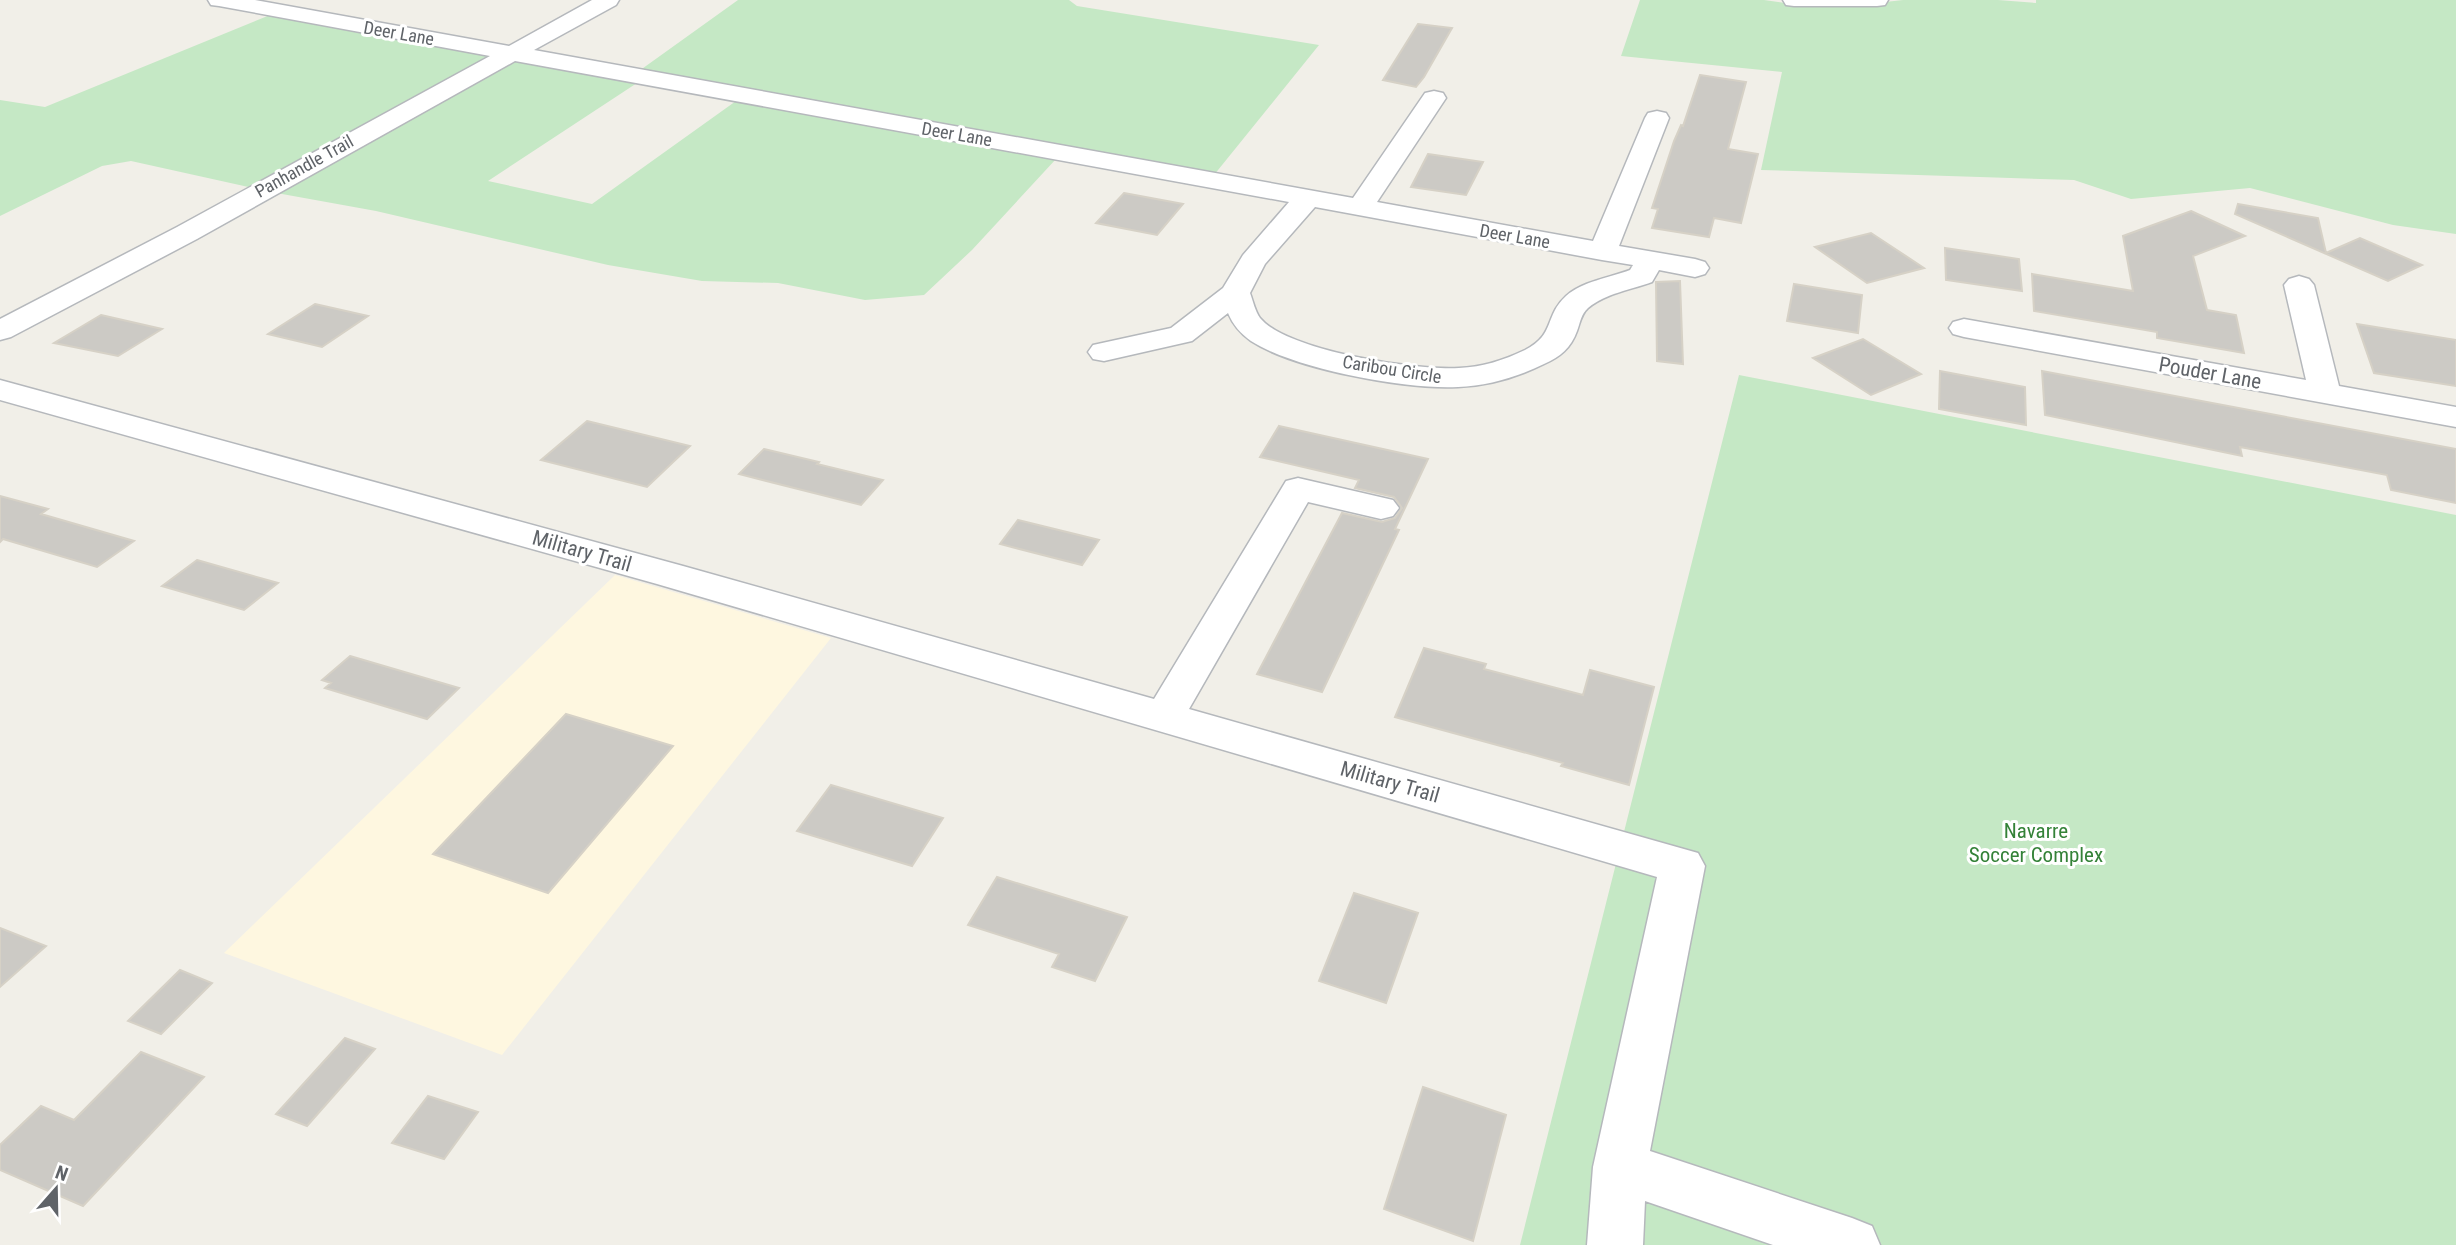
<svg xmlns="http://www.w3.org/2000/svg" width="2456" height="1245" font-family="'Roboto Condensed',sans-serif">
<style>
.commercial{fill:#fef7e0}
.green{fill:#c5e8c5}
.building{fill:#cccac5;stroke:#d6d1c6;stroke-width:2}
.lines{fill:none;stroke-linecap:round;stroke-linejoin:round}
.minor-casing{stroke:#b5b8bc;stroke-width:3}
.minor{fill:#fff;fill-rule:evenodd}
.labels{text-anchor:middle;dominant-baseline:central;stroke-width:6;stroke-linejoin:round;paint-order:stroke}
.far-street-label{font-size:18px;fill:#5f6368;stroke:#fff}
.street-label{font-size:21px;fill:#5f6368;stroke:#fff}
.park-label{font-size:21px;fill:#348238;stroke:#fff}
</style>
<rect width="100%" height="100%" fill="#f1efe8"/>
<path class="commercial" d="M615 575 831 638 502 1055 224 953Z"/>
<path class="green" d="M738 0H1069L1077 6 1319 45 1214 175 639 71Z
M1640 0H1764L1808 6H1850L1903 0H1998L2036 3V0H2456V234L2393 225 2250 188 2131 199 2074 180 1761 170 1782 72 1621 56Z
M270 15 494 57 253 188 131 161 102 166 0 216V100L45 107Z
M510 60 637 83 488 181 592 204 736 101 1056 159 972 250 924 295 865 300 778 283 702 281 608 265 376 211 271 192Z
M1739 375 2456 515V1245H1520Z"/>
<path class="building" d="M1418 24 1452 28 1424 77 1416 87 1383 80Z
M1700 75 1746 82 1728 149 1758 154 1741 223 1714 218 1709 237 1652 228 1658 209 1652 208 1674 141 1681 125 1683 126Z
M1428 154 1483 162 1466 195 1411 187Z
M1124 193 1183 204 1157 235 1096 223Z
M2238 204 2318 218 2326 253 2360 238 2422 265 2388 281 2235 214Z
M2191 211 2245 236 2193 256 2207 310 2236 315 2244 353 2157 338V332L2034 311 2032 274 2133 291 2123 236Z
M1871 233 1924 268 1867 283 1815 247Z
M1945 248 2019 259 2022 291 1946 280Z
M1680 281 1683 364 1657 361 1656 282Z
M1794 284 1862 295 1858 333 1787 321Z
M315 304 368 316 322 347 268 334Z
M101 315 162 329 118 356 54 343Z
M2357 324 2456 340V386L2374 373Z
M1863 339 1921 374 1871 395 1813 358Z
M1940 371 2025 387 2026 425 1939 409Z
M2042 371 2456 449V503L2391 490 2387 475 2240 447 2242 456 2045 415Z
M587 421 690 446 647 487 541 460Z
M1279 426 1428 459 1395 529 1399 530 1322 692 1257 674 1342 513 1382 522 1395 518 1402 508 1394 497 1355 488 1359 480 1260 457Z
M764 449 819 462 817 464 883 480 861 505 739 474Z
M0 496 48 509 41 514 134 541 97 567 3 539 0 542Z
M1018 520 1099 540 1082 565 1000 544Z
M197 560 278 583 244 610 162 586Z
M1424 648 1486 664 1484 669 1583 695 1590 670 1654 687 1629 785 1561 766 1563 763 1395 717Z
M350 656 459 688 427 719 325 688 331 683 322 680Z
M566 714 673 746 548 893 433 854Z
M831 785 943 818 912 866 797 831Z
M997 877 1127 917 1095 981 1052 967 1059 954 968 925Z
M1354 893 1418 913 1386 1003 1319 981Z
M0 928 46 946 0 987Z
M180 970 212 983 161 1034 128 1021Z
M345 1038 375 1049 307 1126 276 1114Z
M141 1052 204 1077 83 1206 0 1170V1145L41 1106 74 1120Z
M1423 1087 1506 1115 1473 1241 1384 1209Z
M428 1096 478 1112 444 1159 392 1143Z"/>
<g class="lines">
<defs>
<path id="minor" d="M208 0H255L509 46 592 0H619L616 5 534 50 1353 198 1425 93 1434 91 1443 93 1446 98 1377 202 1593 241 1645 118 1648 113 1657 111 1666 113 1669 118 1619 246 1695 259 1705 262 1709 268 1705 274 1695 277 1659 270 1652 282C1631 290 1606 293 1588 308 1581 314 1580 323 1577 331 1571 348 1560 357 1544 364 1518 377 1487 386 1458 387 1406 390 1294 369 1251 341 1241 334 1233 325 1228 313L1192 341 1104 361 1093 359 1088 352 1093 345 1171 328 1223 288 1243 255 1289 202 515 61 197 239 11 337 0 340V319L177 227 490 56 219 6 211 5ZM1315 207 1602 260 1633 265 1630 270C1609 278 1583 281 1566 296 1544 316 1556 334 1525 350 1504 360 1483 367 1459 368 1417 371 1287 351 1260 318 1255 311 1253 301 1250 293L1265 264Z
M1783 0H1888L1885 5 1877 6H1794L1786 5Z
M2299 276 2309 279 2314 285 2339 386 2456 407V427L1964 337 1953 334 1949 328 1953 322 1964 319 2306 380 2284 285 2289 279Z
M0 380 683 566 1154 699 1286 481 1298 478 1393 500 1399 508 1393 516 1381 519 1308 502 1189 709 1698 853 1705 866 1650 1151 1852 1218 1872 1226 1880 1245H1773L1645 1201 1643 1245H1587L1593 1167 1657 877 657 584 0 400Z"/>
</defs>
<use href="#minor" class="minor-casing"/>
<use href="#minor" class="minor"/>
</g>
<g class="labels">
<g class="far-street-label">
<text transform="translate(399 33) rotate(10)">Deer Lane</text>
<text transform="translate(957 134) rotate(10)">Deer Lane</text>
<text transform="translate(304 166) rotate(-29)">Panhandle Trail</text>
<text transform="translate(1515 236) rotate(10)">Deer Lane</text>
<text transform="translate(1392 369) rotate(9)">Caribou Circle</text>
</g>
<g class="street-label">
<text transform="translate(2210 373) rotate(10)">Pouder Lane</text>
<text transform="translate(582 551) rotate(16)">Military Trail</text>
<text transform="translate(1390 782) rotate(16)">Military Trail</text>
</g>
<g class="park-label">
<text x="2036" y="831">Navarre<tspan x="2036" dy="24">Soccer Complex</tspan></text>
</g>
</g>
<g transform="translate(56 1189) rotate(20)" stroke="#ffffff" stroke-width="5" paint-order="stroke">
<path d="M0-5L12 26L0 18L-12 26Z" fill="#5f6368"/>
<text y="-10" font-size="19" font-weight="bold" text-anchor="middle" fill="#5f6368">N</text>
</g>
</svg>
